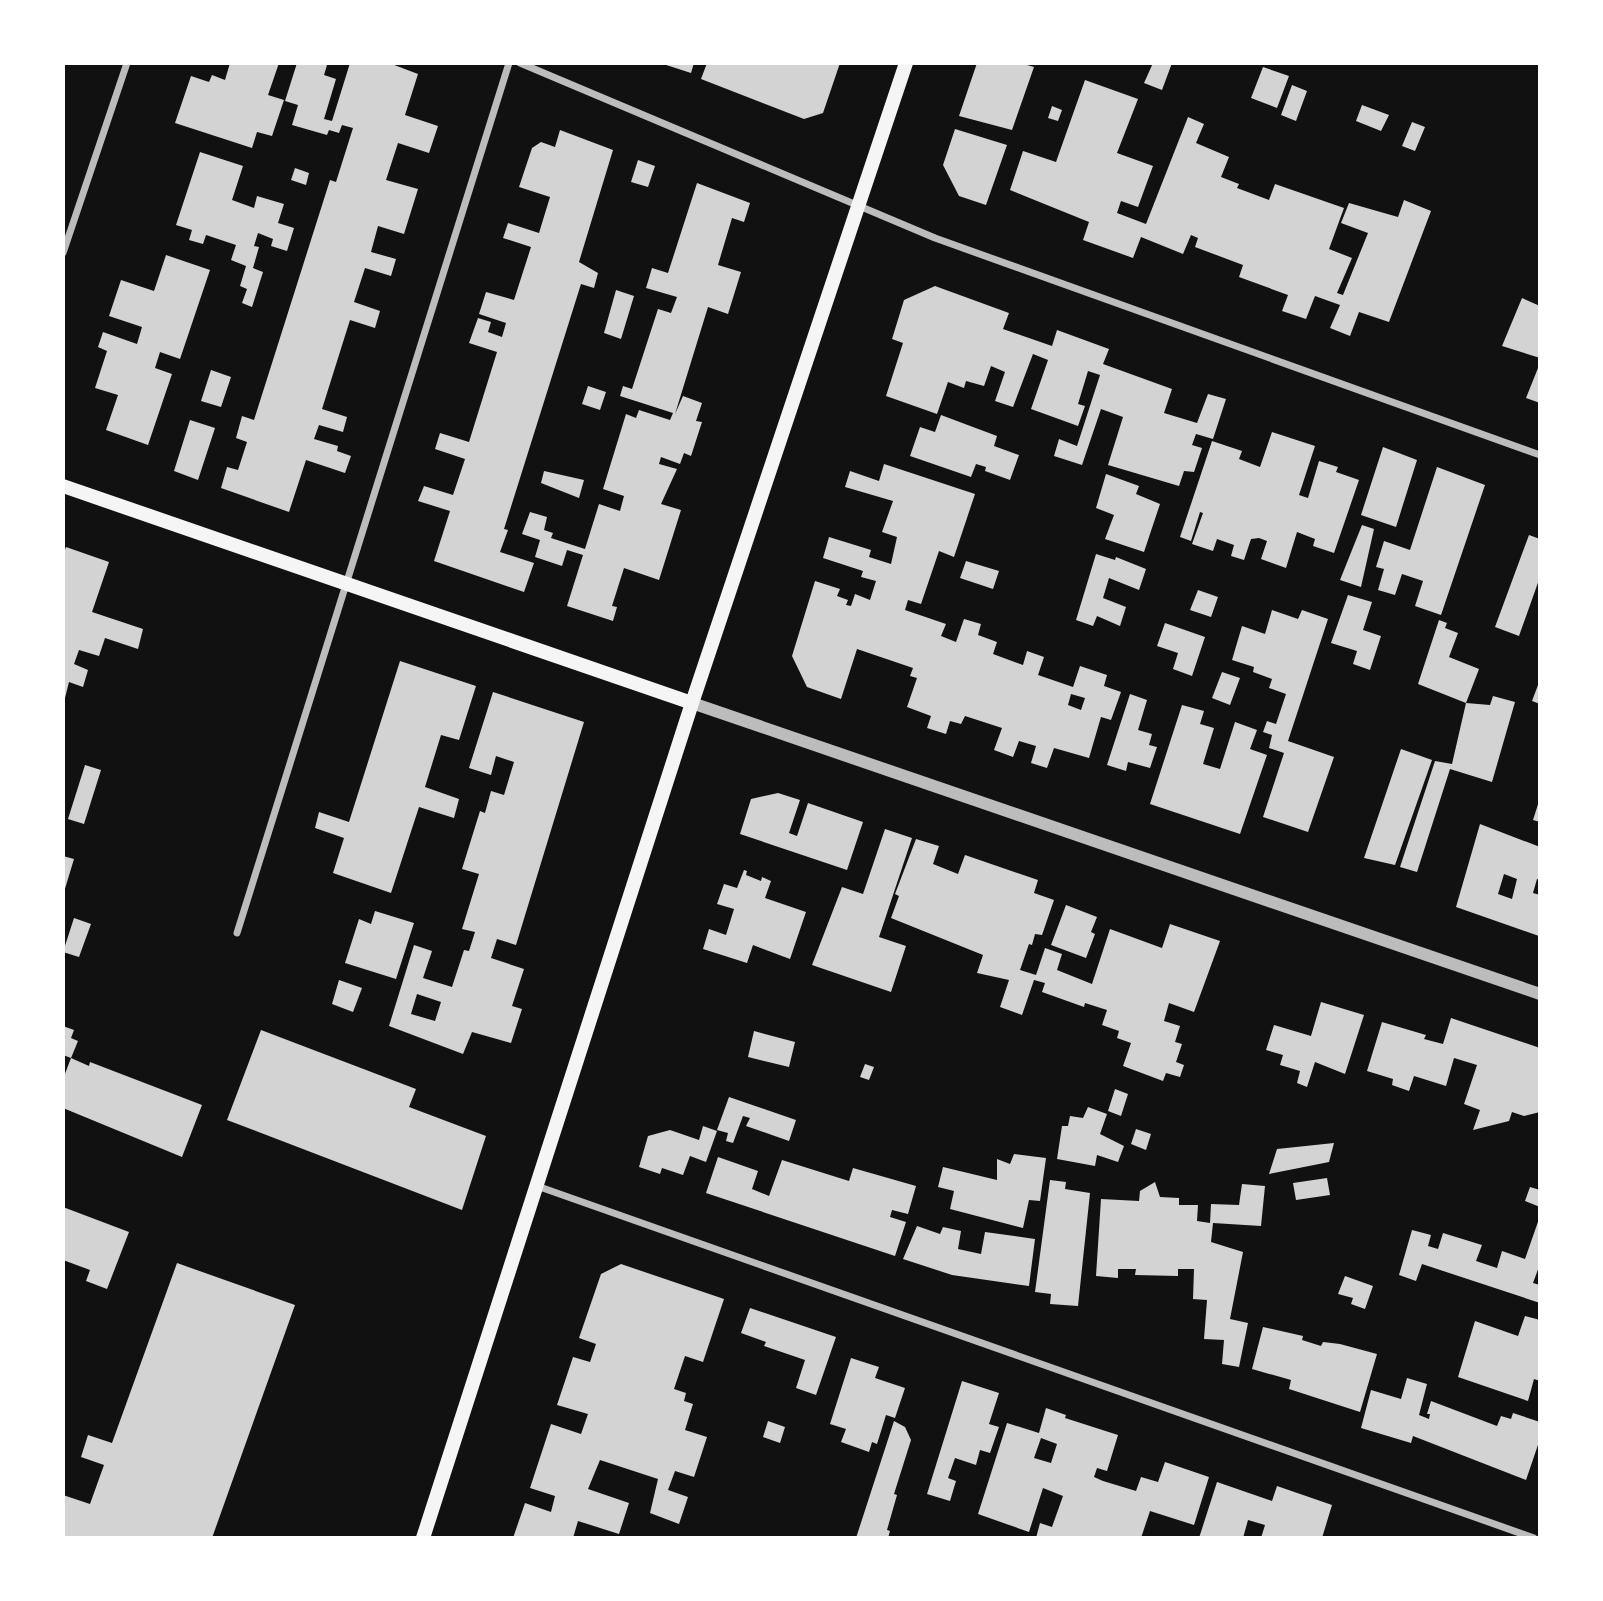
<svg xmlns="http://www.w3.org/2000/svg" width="1603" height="1601" font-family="Quicksand,sans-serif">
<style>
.building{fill:#d3d3d3;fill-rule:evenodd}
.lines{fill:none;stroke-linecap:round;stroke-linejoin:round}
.minor{stroke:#bcbcbc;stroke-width:7}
.tertiary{stroke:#bcbcbc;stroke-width:12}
.secondary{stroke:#f5f5f5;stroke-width:14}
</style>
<rect width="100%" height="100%" fill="#111"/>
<path class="building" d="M230 63H279L268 95 284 100 272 136 257 132 252 148 175 123 191 76 209 82 212 75 225 80Z
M297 63 327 65 324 75 336 79 324 119 332 121 350 63H389L418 74 405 115 438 126 429 153 398 143 386 180 418 189 404 234 378 226 371 252 396 259 391 276 365 268 354 302 380 311 375 328 350 320 322 409 347 417 343 432 319 425 314 439 338 446 337 451 351 456 345 473 306 460 289 512 221 488 227 467 238 470 247 442 236 438 242 416 254 420 330 180 336 182 353 128 342 125 339 133 329 130 327 135 292 125 298 105 285 101Z
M660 63H694L691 73Z
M707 63H840L823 113 804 119 701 79Z
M977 63H1020L1034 67 1012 130 959 116Z
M1153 63H1172L1162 90 1144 83Z
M1263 67 1289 76 1277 108 1251 98Z
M1085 80 1138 99 1117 153 1153 166 1138 207 1121 201 1117 213 1146 224 1188 117 1204 124 1196 143 1229 157 1221 177 1239 184 1237 188 1269 200 1275 184 1344 208 1329 249 1352 258 1337 293 1343 295 1368 233 1341 223 1349 203 1398 217 1404 200 1431 211 1389 322 1359 312 1350 336 1330 328 1340 305 1315 296 1306 319 1282 311 1288 295 1239 277 1243 265 1195 247 1198 238 1191 235 1183 254 1141 237 1133 258 1083 240 1089 222 1010 190 1023 151 1056 162Z
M1292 85 1307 91 1296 121 1281 115Z
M1362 105 1389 115 1381 131 1356 121Z
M1052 106 1062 110 1058 121 1048 118Z
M1412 122 1425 127 1415 151 1402 146Z
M955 129 1007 145 986 205 959 196 943 165Z
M560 130 613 150 579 262 598 273 594 288 581 284 504 529 508 530 500 552 534 563 524 592 434 561 450 511 418 501 424 486 453 495 465 459 435 449 440 433 469 442 497 352 469 343 478 318 491 322 488 332 502 337 506 323 479 314 486 292 514 300 531 247 503 238 508 223 539 233 550 197 519 187 532 148 541 142 555 147Z
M200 152 243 166 232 200 254 208 257 196 284 204 278 223 294 228 287 251 271 246 273 239 258 233 254 246 259 247 253 268 263 272 252 307 242 303 247 289 240 286 246 266 231 260 236 245 206 235 203 244 189 240 192 230 176 225Z
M638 160 655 166 648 187 631 182Z
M295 168 309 173 306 185 291 180Z
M697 183 750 203 744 222 732 218 718 265 741 272 728 314 708 307 675 414 683 396 702 403 696 421 702 422 691 456 684 453 680 464 661 457 659 464 677 469 661 504 681 510 659 580 624 568 612 606 617 607 613 621 567 606 583 555 567 550 562 566 535 557 540 540 522 534 530 512 547 517 544 530 553 533 551 538 585 549 599 504 620 511 624 496 603 489 626 414 636 418 639 410 670 420 673 413 620 396 623 386 632 389 658 309 671 313 677 297 646 288 652 268 668 273Z
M166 255 210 270 180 359 160 352 155 368 172 374 148 445 106 430 118 395 95 388 107 351 98 347 103 332 137 344 142 327 109 316 121 280 154 291Z
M935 286 1009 313 1003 329 1052 346 1057 330 1109 349 1103 364 1172 389 1164 413 1197 423 1208 394 1226 399 1213 439 1196 434 1192 445 1202 448 1194 472 1184 471 1179 486 1108 465 1123 417 1101 409 1082 465 1054 456 1059 439 1077 446 1100 375 1088 371 1078 404 1085 406 1078 426 1031 409 1048 360 1033 354 1013 407 995 401 1005 372 991 366 984 386 966 381 964 388 948 382 937 414 886 396 903 343 892 339 904 300Z
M616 290 634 296 621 339 604 333Z
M1522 298 1540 306V358L1502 346Z
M1540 363V403L1526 398Z
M211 370 231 377 221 407 201 401Z
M588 386 606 392 600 410 582 404Z
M941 415 997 436 994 446 1019 455 1010 480 985 471 986 467 976 464 971 477 910 456 920 427 935 432Z
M190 420 215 428 198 480 174 471Z
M1272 432 1315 446 1299 495 1308 498 1319 461 1338 467 1336 472 1359 480 1334 553 1313 546 1315 539 1297 532 1286 568 1261 559 1267 541 1259 538 1251 539 1244 560 1231 556 1234 545 1217 539 1213 551 1192 544 1203 513 1200 512 1191 541 1180 537 1212 441 1242 451 1239 459 1260 467Z
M1383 447 1417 460 1396 527 1361 515Z
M884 464 975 494 954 557 939 551 921 604 908 600 905 610 946 624 941 636 956 642 964 619 981 624 978 635 997 642 993 654 1023 665 1027 651 1044 657 1038 675 1073 687 1080 666 1107 675 1104 686 1121 692 1111 720 1101 717 1089 758 1054 748 1047 768 1031 763 1036 746 1019 741 1013 757 994 750 1002 728 965 716 961 724 950 721 946 734 927 728 931 716 907 707 917 678 910 676 913 668 857 649 841 699 807 687 792 656 815 581 840 589 837 596 848 600 846 605 851 606 855 594 870 600 876 581 861 577 863 571 823 558 829 537 871 550 869 557 891 564 897 537 882 532 893 501 845 487 850 471 879 481ZM1071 694 1085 698 1081 710 1068 705Z
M1437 467 1485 485 1441 615 1415 606 1423 581 1402 574 1395 595 1378 590 1384 569 1376 567 1384 541 1410 550Z
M544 471 584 480 579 498 541 483Z
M1106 474 1139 486 1136 494 1160 504 1144 552 1105 539 1114 515 1096 508Z
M1362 525 1374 529 1361 587 1340 580Z
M1529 535 1540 539V577L1519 636 1495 627Z
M66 547 109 562 92 612 143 629 138 649 105 638 99 656 79 650 74 664 88 670 83 687 69 682 64 702 63 555Z
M1096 554 1115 560 1116 557 1146 569 1139 590 1109 578 1103 598 1126 607 1120 626 1097 616 1093 626 1076 620Z
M966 561 999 571 993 589 960 578Z
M1198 590 1218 597 1211 617 1190 610Z
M1348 595 1372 602 1363 630 1381 636 1370 670 1353 664 1357 651 1331 643Z
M1272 610 1298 619 1302 610 1328 619 1288 741 1334 757 1308 832 1263 817 1284 753 1269 748 1272 735 1263 732 1267 721 1276 724 1286 694 1269 688 1272 679 1253 672 1254 667 1232 660 1242 626 1265 634Z
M1439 620 1447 623 1445 628 1458 633 1449 657 1479 669 1466 703 1418 684Z
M1165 623 1205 637 1192 676 1173 669 1178 653 1157 646Z
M400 661 476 686 459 740 441 735 425 787 459 799 454 818 419 807 391 893 333 873 344 838 315 828 319 812 349 822Z
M1222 672 1240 678 1230 705 1212 698Z
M1538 685H1540V704L1532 701Z
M493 692 584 722 516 945 497 939 491 958 524 969 512 1006 522 1009 511 1043 472 1032 463 1054 389 1026 414 945 432 951 423 978 452 987 464 950 469 951 475 932 462 929 479 874 462 869 480 811 485 813 491 791 504 795 514 762 496 756 491 775 469 768ZM417 994 441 1002 435 1021 411 1014Z
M1130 694 1147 700 1138 730 1152 734 1149 745 1157 747 1150 768 1128 762 1126 771 1107 765Z
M1493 696 1515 702 1492 782 1450 769 1417 872 1400 867 1435 761 1452 764 1466 703 1490 705Z
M1182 705 1204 711 1200 724 1214 728 1203 764 1220 769 1235 722 1257 730 1250 749 1267 755 1240 834 1150 804Z
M1401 749 1432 760 1395 865 1364 858Z
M85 765 101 770 84 824 68 819Z
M778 793 800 800 789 833 797 836 808 803 863 822 847 870 740 834 751 799Z
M1540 798V822L1533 820Z
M1480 824 1540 847V880L1537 879 1533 893 1540 895 1539 936 1456 907ZM1504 874 1517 879 1512 899 1498 894Z
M885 829 912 838 879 937 906 946 891 992 812 965 842 887 863 894Z
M916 839 939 846 933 864 958 874 965 855 1038 880 1034 893 1054 900 1042 935 1035 934 1032 945 1029 944 1020 970 1036 975 1045 948 1062 954 1057 970 1092 984 1110 929 1162 948 1170 924 1220 941 1194 1012 1169 1003 1164 1021 1180 1026 1175 1042 1182 1044 1176 1062 1184 1065 1180 1077 1166 1073 1163 1081 1123 1066 1131 1043 1117 1038 1119 1031 1102 1025 1107 1010 1085 1003 1084 1007 1042 992 1045 983 1034 980 1022 1015 1000 1007 1009 980 977 973 983 955 891 918 899 896 895 894Z
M63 856 74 859 64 892H63Z
M744 870 747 871 746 875 761 881 762 877 771 881 765 898 806 912 790 959 753 945 747 963 703 949 709 929 726 935 734 909 717 904 724 884 737 888Z
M1066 905 1097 917 1091 932 1095 934 1086 958 1051 945Z
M375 911 414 923 396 979 345 963 359 919 371 924Z
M74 918 91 924 79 957 63 952Z
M339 980 362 988 353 1012 332 1004Z
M1321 1002 1364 1015 1345 1074 1315 1062 1307 1087 1297 1083 1300 1071 1280 1065 1283 1055 1266 1050 1274 1025 1311 1036Z
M1451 1018 1540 1048V1112L1524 1116 1512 1112 1509 1121 1473 1130 1480 1110 1464 1104 1477 1065 1454 1058 1446 1086 1414 1076 1409 1091 1392 1085 1393 1079 1367 1071 1382 1022 1426 1035 1424 1039 1443 1044Z
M63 1026 74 1030 71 1038 78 1041 71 1058 63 1055Z
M261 1030 416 1089 409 1107 486 1136 462 1210 227 1120Z
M754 1031 795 1042 789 1067 748 1057Z
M71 1058 89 1066 90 1062 202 1105 182 1157 63 1108V1079Z
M865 1064 874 1067 869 1080 860 1077Z
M1115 1089 1128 1094 1121 1116 1108 1111Z
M729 1097 796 1120 789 1141 746 1126 750 1118 743 1116 733 1143 726 1141 728 1133 717 1130Z
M1088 1107 1107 1114 1100 1134 1124 1146 1118 1162 1097 1155 1095 1166 1057 1159 1062 1126H1068L1070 1116 1083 1118Z
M703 1126 717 1131 706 1162 690 1156 683 1175 662 1168 660 1174 639 1167 648 1136 670 1130 699 1140Z
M1136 1129 1151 1134 1146 1150 1131 1144Z
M1334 1143 1329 1162 1269 1174 1277 1149Z
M1014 1154 1046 1158 1040 1201 1029 1200 1023 1228 950 1209 954 1191 938 1187 943 1167 997 1180V1159L1010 1164Z
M718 1157 758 1171 752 1189 769 1196 782 1160 849 1181 853 1168 916 1186 908 1214 892 1210 890 1217 906 1222 895 1256 706 1193Z
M1327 1178 1330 1195 1296 1200 1293 1183Z
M1050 1180 1066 1182 1065 1189 1090 1193 1078 1306 1050 1304 1051 1294 1035 1292Z
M1155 1182 1160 1197 1179 1198V1205H1198L1197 1221 1210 1223 1211 1204 1239 1205 1242 1184 1265 1186 1261 1226 1213 1223 1211 1242 1243 1252 1230 1319 1248 1323 1239 1367 1222 1364 1224 1340 1204 1339 1207 1300 1193 1299 1194 1269H1178V1276L1135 1275 1136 1269H1118V1278L1096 1276 1101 1199 1139 1201 1140 1191Z
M1530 1187 1540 1190V1207L1525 1201Z
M63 1207 129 1232 107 1289 86 1281 90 1270 63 1260Z
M1540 1216V1264L1533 1283 1540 1285V1303L1422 1264 1416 1281 1399 1275 1412 1230 1431 1235 1428 1246 1438 1249 1443 1233 1482 1245 1476 1261 1497 1268 1502 1251 1525 1259Z
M917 1226 940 1234 943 1227 961 1231 958 1249 981 1254 985 1232 1035 1239 1029 1286 952 1275 903 1259Z
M177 1263 295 1305 212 1538H63V1495L90 1504 104 1465 81 1457 88 1435 112 1443Z
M621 1264 724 1299 703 1362 685 1356 674 1389 686 1393 684 1401 693 1404 685 1430 707 1437 694 1477 675 1471 668 1490 688 1497 679 1524 650 1513 658 1479 600 1460 588 1489 629 1503 619 1534 578 1521 573 1538H513L525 1503 551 1512 555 1496 530 1488 551 1424 581 1434 588 1414 557 1405 573 1357 590 1362 596 1344 579 1338 601 1274Z
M1345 1276 1373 1286 1365 1309 1351 1304 1353 1298 1338 1294Z
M750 1308 836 1337 816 1395 796 1388 805 1360 764 1346 766 1342 741 1333Z
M1525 1316 1540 1320V1381L1534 1379 1528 1401 1458 1377 1475 1321 1518 1336Z
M1263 1327 1303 1336 1302 1340 1321 1346 1323 1342 1340 1344 1377 1354 1360 1412 1289 1389 1291 1380 1252 1369Z
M851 1358 879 1367 875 1378 905 1388 895 1418 886 1415 877 1444 872 1442 869 1452 841 1442 846 1429 830 1424Z
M1407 1378 1427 1384 1419 1415 1429 1419 1430 1414H1427L1431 1401 1497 1426 1501 1416 1511 1419 1513 1413 1540 1422V1439L1526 1480 1413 1436 1411 1443 1361 1428 1371 1390 1401 1399Z
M962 1381 999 1393 989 1424 999 1427 990 1453 980 1450 976 1465 955 1458 948 1478 956 1481 950 1501 927 1494Z
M1046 1408 1066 1415 1065 1418 1118 1435 1107 1471 1097 1468 1094 1477 1103 1481 1136 1491 1141 1477 1158 1482 1165 1462 1209 1477 1194 1525 1150 1511 1141 1538H1036L1040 1523 1052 1527 1063 1496 1043 1488 1029 1532 978 1514 1007 1423 1039 1433ZM1041 1438 1057 1444 1051 1463 1034 1458Z
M768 1421 785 1427 780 1443 763 1437Z
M894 1421 905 1427 911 1440 894 1494 897 1495 887 1530 890 1531 888 1538H856Z
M1217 1482 1272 1501 1277 1486 1332 1505 1322 1538H1261L1265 1525 1248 1520 1243 1538H1199Z"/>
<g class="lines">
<path class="minor" d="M520 63 935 238 1540 455
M63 253 127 63
M237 933 509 63
M537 1186 1534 1538"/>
<path class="tertiary" d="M692 703 1540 994"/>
<path class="secondary" d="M63 486 692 703
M423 1538 692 703 906 63"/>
</g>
<rect width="1603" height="1601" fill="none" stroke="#ffffff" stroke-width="130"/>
</svg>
